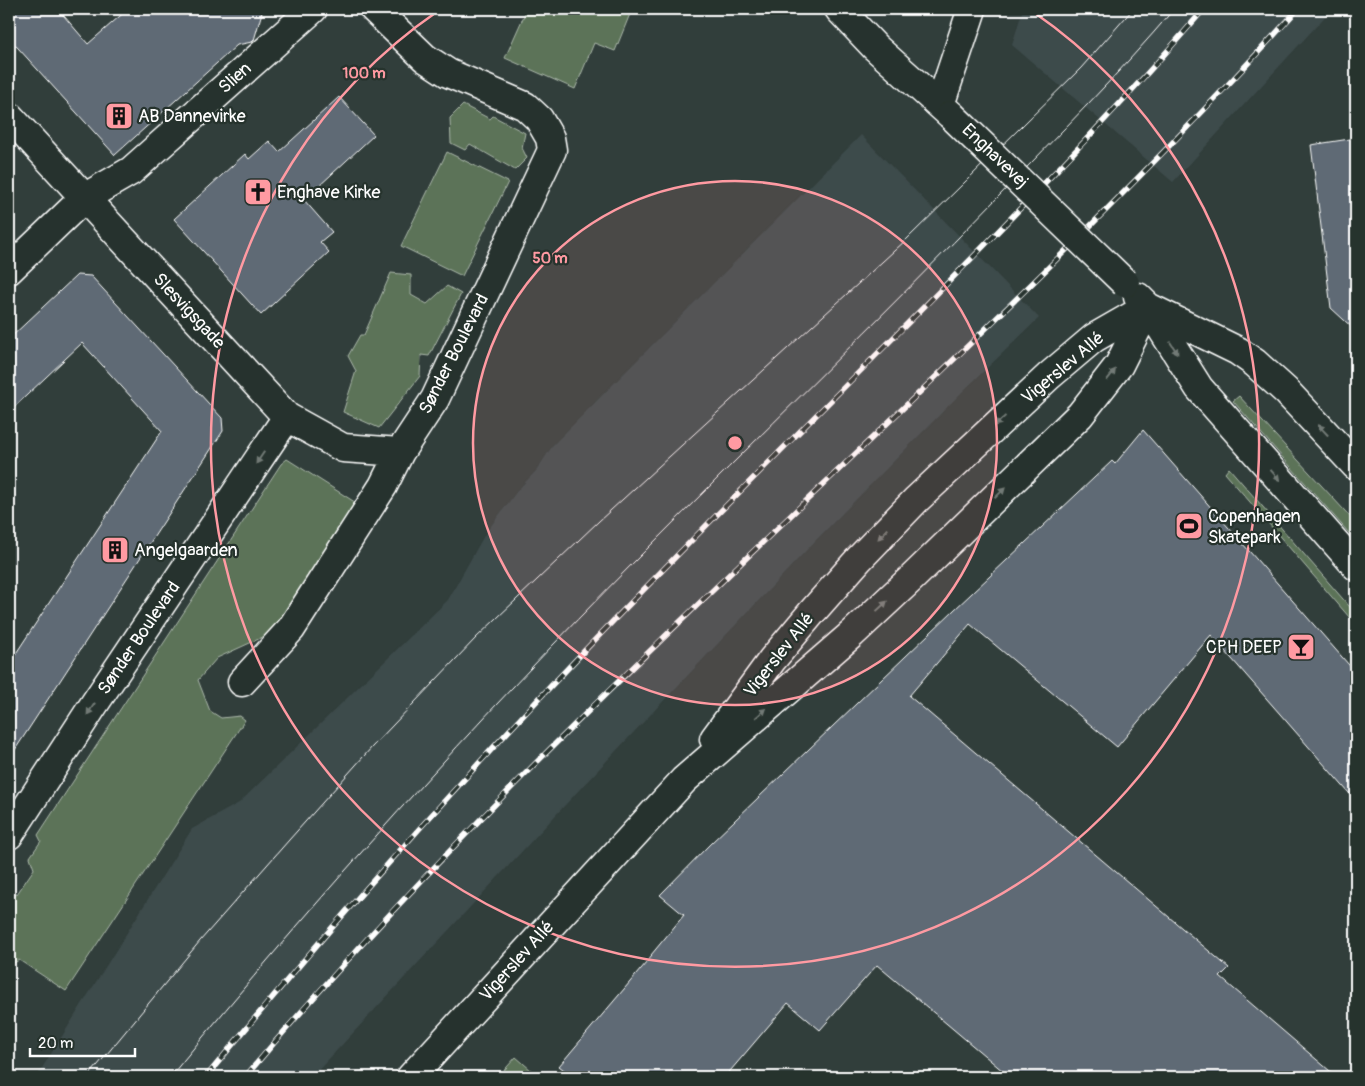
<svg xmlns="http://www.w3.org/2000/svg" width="1365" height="1086" font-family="Pangolin,sans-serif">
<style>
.built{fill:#3e4b4c}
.green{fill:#5b7358;stroke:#adb9ac}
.building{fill:#5e6a74;stroke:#fff}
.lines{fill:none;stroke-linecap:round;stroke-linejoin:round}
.minor-casing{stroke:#fff;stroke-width:31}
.minor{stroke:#26332d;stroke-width:28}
.tram{stroke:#fff;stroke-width:1}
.rail-casing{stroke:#fff;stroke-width:5.5}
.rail{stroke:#26332d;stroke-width:4;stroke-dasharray:11;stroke-linecap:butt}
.minor-bridge-casing{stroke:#fff;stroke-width:31;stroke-linecap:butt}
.minor-bridge{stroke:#26332d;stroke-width:28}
.oneway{fill:#727a76}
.ring{fill:none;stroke:#ff9aa2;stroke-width:2.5}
.labels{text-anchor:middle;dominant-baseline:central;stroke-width:4.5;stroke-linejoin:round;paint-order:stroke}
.street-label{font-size:18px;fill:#fff;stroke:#26332d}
.poi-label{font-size:18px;fill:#fff;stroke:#26332d;text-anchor:start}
.centre{fill:#ff9aa2;stroke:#26332d;stroke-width:2.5}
.ring-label{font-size:15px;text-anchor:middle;font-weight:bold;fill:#ff9aa2;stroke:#26332d;stroke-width:4.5;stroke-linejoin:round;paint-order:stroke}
</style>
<rect width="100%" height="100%" fill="#313e3b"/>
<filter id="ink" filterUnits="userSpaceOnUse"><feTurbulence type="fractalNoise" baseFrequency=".02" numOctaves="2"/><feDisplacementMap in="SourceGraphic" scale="10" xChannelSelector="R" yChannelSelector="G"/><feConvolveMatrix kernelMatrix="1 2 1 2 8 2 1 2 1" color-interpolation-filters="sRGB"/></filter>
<g filter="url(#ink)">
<path class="built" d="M1023 9H1332L1173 182 1012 45Z
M861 135 1039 318 963 391 815 541 579 790 312 1077H39V1073L192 829 239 803 448 600 485 534 518 490 537 470 553 445Z"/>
<path class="green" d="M527 9H632L615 51 594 43 575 89 505 58Z
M463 105 490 119 493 116 525 133 522 148 527 158 515 170 470 144 465 150 451 143 450 118Z
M447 152 508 182 462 276 401 246Z
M391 273 411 275V295L427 304 447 286 461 294 429 356 421 355 420 376 379 428 343 412 356 371 348 356 360 335H364Z
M1239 396 1356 523V541L1233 401Z
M287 459 361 506 285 627 217 658 198 680 210 711 221 718 240 716 245 720 66 991 19 960 9 966V908L11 904 9 897 17 894 34 869 30 857 41 841 38 835 281 464Z
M1229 468 1356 614V625L1225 473Z
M516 1057 539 1077H498Z"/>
<path class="building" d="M9 9H58L88 44 128 9H263L254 40 252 42 237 45 115 155 9 38Z
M339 97 374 135 304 200 332 232 320 242 329 252 261 315 174 219 245 154 249 159 269 141 279 152Z
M1356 138V331L1331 308 1311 145Z
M77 275 91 276 222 418 223 431 9 759V664L162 431 82 343 9 412V339Z
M1143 430 1356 673V801L1211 635 1117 747 970 624 909 696 1229 968 1220 977 1337 1077H1010L877 965 820 1030 788 1003 725 1077H573L559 1066 652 956 651 955 684 915 660 895 710 844 954 610 1112 461 1115 464Z"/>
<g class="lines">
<defs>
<path id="minor" d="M839 9 875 47 951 115
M940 105 972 9
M9 116 287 417 343 448 400 452
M9 270 84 198 131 171 313 9
M1138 297 1148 307 1199 388 1356 566
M1148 307 1238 351 1255 363 1286 391 1356 466
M242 682 291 629 383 486 400 452 435 399 552 150 550 138 539 119 525 106 448 73 425 58 374 9
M714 739 772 660 813 611 859 559 916 500 1049 376 1094 338 1148 307
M9 835 95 703 287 417
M411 1077 684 780 852 634 913 577 1080 415 1119 365 1148 307"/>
</defs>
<use href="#minor" class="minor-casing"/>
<use href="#minor" class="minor"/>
<path class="tram" d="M88 1077 200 941 289 840 372 747 476 638 599 521 906 240 1081 68 1133 9
M170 1077C318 896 474 723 639 557 758 437 880 319 998 197 1058 135 1119 74 1174 9"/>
<defs>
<path id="rail" d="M206 1077C347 905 497 739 653 580 779 450 910 324 1035 193 1093 133 1150 72 1204 9
M245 1077C568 694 962 380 1298 9"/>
</defs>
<use href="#rail" class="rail-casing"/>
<use href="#rail" class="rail"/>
<defs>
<path id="minor-bridge" d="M951 115 1125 283"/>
</defs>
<use href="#minor-bridge" class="minor-bridge-casing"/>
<use href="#minor-bridge" class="minor-bridge"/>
</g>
<defs><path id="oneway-solid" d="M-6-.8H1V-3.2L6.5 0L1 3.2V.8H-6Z" transform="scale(1.25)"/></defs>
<g class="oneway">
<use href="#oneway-solid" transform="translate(1174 348) rotate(57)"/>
<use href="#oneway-solid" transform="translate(1111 375) rotate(-52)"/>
<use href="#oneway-solid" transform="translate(1000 421) rotate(137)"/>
<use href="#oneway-solid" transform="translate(1323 430) rotate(-133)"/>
<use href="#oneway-solid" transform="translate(260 458) rotate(124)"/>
<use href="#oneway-solid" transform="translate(1275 475) rotate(49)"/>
<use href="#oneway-solid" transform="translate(1000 493) rotate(-44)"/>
<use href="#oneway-solid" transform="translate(883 534) rotate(134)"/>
<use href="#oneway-solid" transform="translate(882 606) rotate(-43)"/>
<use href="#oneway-solid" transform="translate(91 709) rotate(123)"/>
<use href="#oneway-solid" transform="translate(761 713) rotate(-41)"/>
</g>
</g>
<circle cx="735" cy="443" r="262" fill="#ff9aa2" fill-opacity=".12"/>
<g class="ring">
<circle cx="735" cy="443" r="262"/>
<path d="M1032 11A524 524 0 1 1 438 11"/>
</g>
<defs>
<symbol id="building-square" viewBox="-11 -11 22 22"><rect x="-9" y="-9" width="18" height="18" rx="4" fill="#ff9aa2" stroke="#26332d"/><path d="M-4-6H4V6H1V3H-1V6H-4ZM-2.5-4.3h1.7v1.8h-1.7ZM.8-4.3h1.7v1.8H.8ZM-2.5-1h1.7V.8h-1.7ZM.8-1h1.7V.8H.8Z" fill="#111"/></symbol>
<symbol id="church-square" viewBox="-11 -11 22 22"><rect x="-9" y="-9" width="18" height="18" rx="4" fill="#ff9aa2" stroke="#26332d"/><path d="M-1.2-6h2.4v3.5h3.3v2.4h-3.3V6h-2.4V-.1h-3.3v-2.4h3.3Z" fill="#111"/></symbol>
<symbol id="stadium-square" viewBox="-11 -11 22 22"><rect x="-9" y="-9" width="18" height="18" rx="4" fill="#ff9aa2" stroke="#26332d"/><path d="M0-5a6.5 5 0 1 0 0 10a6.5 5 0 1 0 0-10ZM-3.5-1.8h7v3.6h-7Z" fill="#111"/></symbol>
<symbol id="bar-square" viewBox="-11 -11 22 22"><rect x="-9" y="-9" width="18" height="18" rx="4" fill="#ff9aa2" stroke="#26332d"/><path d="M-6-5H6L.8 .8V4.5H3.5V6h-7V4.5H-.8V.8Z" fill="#111"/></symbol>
</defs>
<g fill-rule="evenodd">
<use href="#building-square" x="103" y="100" width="32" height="32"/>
<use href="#church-square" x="242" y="176" width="32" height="32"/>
<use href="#stadium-square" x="1173" y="510" width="32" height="32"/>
<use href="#building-square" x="99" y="534" width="32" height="32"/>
<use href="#bar-square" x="1285" y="631" width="32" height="32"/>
</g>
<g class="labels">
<g class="street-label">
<text transform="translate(235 78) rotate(-42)">Slien</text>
<text transform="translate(995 156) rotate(44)">Enghavevej</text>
<text transform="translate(189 311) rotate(47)">Slesvigsgade</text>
<text transform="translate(454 354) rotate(-63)">Sønder Boulevard</text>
<text transform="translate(1063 368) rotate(-40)">Vigerslev Allé</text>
<text transform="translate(139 638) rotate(-56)">Sønder Boulevard</text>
<text transform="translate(779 655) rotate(-52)">Vigerslev Allé</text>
<text transform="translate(517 961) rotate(-48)">Vigerslev Allé</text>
</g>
<g class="poi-label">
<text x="138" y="116">AB Dannevirke</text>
<text x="277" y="192">Enghave Kirke</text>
<text x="1208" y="516">Copenhagen<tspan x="1208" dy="21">Skatepark</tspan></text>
<text x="134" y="550">Angelgaarden</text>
<text x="1282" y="647" text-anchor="end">CPH DEEP</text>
</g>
</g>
<circle cx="735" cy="443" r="8" class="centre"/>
<g class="ring-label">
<text x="364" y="78">100 m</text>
<text x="550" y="263">50 m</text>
</g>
<rect width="1365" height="1086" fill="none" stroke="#26332d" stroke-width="30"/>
<rect x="15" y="15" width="1335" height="1056" fill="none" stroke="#fff" stroke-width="2" filter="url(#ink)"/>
<path d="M30 1048v8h105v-8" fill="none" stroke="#ffffff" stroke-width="2.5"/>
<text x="38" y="1048" font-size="15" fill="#ffffff" stroke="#26332d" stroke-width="4" paint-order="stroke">20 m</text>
</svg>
